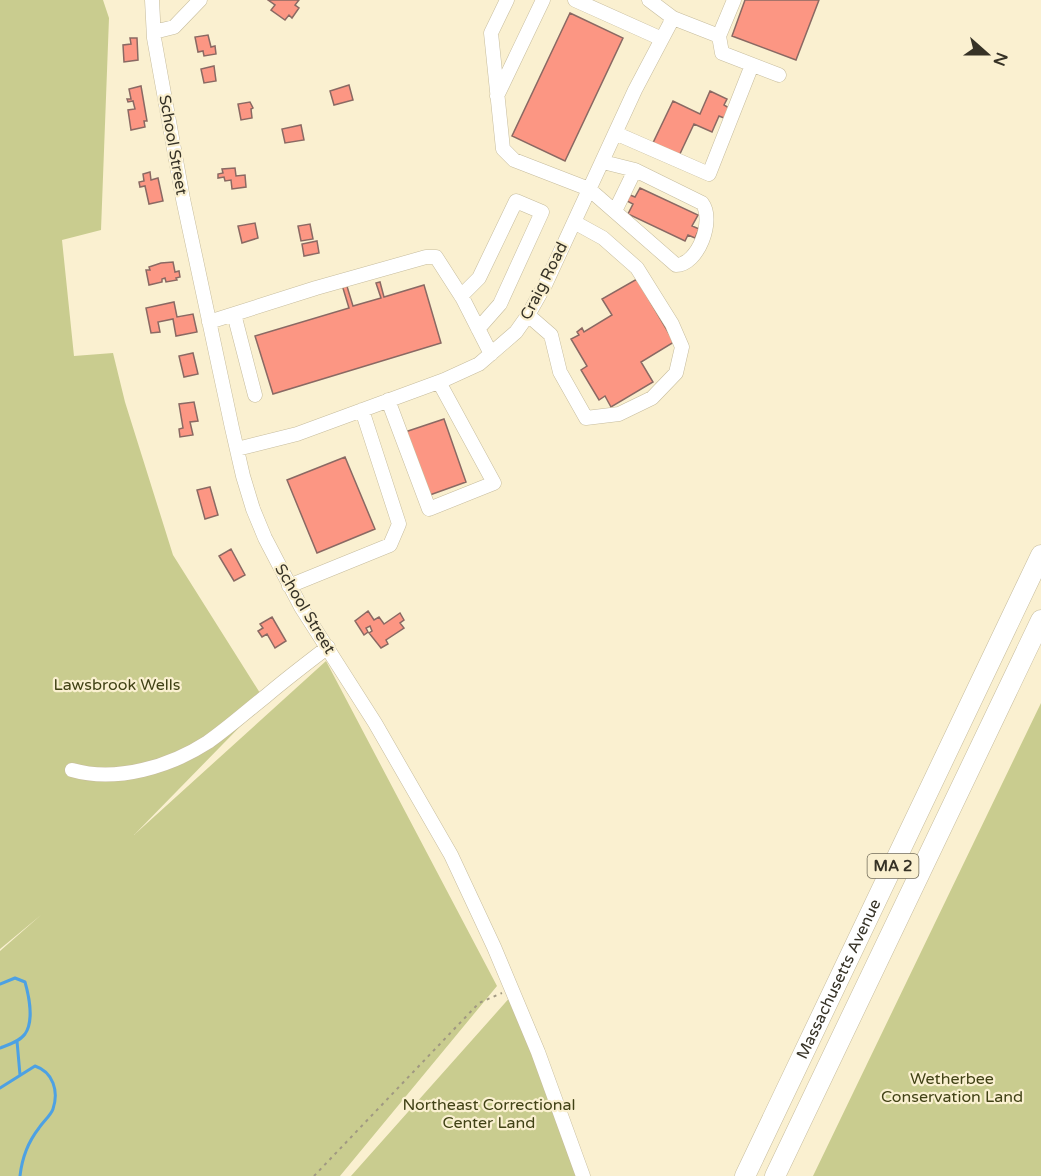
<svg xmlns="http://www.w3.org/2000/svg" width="1041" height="1176" font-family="'Varela Round',sans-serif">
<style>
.green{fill:#c9cc8f}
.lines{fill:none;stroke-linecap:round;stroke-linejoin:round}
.stream{stroke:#4da1e3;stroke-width:3}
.building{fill:#fc9683;stroke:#8a6963;stroke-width:1.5}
.minor-casing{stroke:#c6bc9d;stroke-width:15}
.highway-casing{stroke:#c6bc9d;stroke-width:21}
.path{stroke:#a09882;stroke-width:2;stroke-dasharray:3 4.5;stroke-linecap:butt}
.minor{stroke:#fff;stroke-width:14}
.highway{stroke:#fff;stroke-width:20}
.labels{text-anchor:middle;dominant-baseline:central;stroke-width:4.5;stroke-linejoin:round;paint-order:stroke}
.shield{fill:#faf0d0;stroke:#716b59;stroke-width:1.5}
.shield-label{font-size:15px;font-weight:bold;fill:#363226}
.street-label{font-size:16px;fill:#363226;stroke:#faf0d0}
.park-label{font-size:16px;fill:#414216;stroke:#faf0d0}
</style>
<rect width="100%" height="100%" fill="#faf0d0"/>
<path class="green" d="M0 0H103L109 18 101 230 62 240 74 356 113 353 125 402 173 555 265 701 134 835 326 661 497 986 340 1176H0V951L41 915 0 949Z
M1041 703V1176H813Z
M513 994 577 1176H351Z"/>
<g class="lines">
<path class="stream" d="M0 984 15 978 25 982C29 996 34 1021 25 1034 19 1042 8 1045 0 1048
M17 1041 20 1075
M0 1088 35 1066C53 1072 59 1091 53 1109 51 1115 43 1122 39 1128 28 1142 22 1158 20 1176"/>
</g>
<path class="building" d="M268 0H299L295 5 299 8 292 18 289 15 285 20 271 10 275 5Z
M745 0H819L796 60 732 36Z
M570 13 623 38 565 161 512 136Z
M208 35 211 47 215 46 216 54 204 56 203 51 198 52 195 37Z
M130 38H137L138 60 124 62 123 45 131 44Z
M214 66 216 81 204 83 201 69Z
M349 85 353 100 334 105 330 91Z
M141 86 147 121H144L145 127 131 130 128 110 135 109 133 101 128 102 127 99H131L129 89Z
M710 91 727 99 724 105 729 108 724 118 719 116 712 132 694 124 678 158 652 145 673 101 700 114Z
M250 102 253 108 251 109 252 118 241 120 238 104Z
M301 125 304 140 285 143 282 129Z
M235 168 236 176 245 175 246 187 232 189 231 180 225 181 224 177 218 178V174L223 173 222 169Z
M150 172 151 180 158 178 163 201 149 204 145 186 140 187 139 182 144 181 143 174Z
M640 188 698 215 692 226 699 229 695 238 688 235 685 241 628 214 633 204 627 201 630 195 635 197Z
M255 223 258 238 242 243 238 226Z
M310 224 313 239 301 241 298 226Z
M317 241 319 253 304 256 302 244Z
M173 262 175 272 179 271 180 277 176 278 177 280 166 282 165 278 162 279V282L149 285 146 270H150L149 267 161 263Z
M637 279 674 342 641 362 653 382 611 407 605 396 599 400 581 370 587 366 571 339 579 335 577 332 582 328 584 332 612 315 602 299Z
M380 282 384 297 424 285 441 343 273 394 255 336 349 308 342 285 346 283 353 306 381 298 376 283Z
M174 302 177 317 193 314 197 332 176 336 173 319 158 322 160 332 151 333 146 308Z
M193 353 198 374 184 377 179 356Z
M194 402 198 421 190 422 193 435 180 437 179 429 183 428 179 404Z
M444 419 466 482 427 496 405 432Z
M345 457 375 529 317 553 287 480Z
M210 487 218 515 205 519 197 490Z
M231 549 245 575 234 581 219 556Z
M368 611 374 620 379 617 384 624 400 613 404 620 400 623 404 628 386 640 388 644 381 648 369 633 372 631 370 626 366 628 368 632 364 635 355 621Z
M272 617 286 641 275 648 267 634 262 637 258 631 263 628 260 624Z"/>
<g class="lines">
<defs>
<path id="minor" d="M152 0 154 38 183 199 232 428 243 476 253 509 265 538 301 607 375 723 451 855 494 947 538 1052 583 1176
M507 0 491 33 503 149 514 160 589 189 676 265C698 265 715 220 702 203L635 170 603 162
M575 0 662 39
M649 0 673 18 719 36 734 0
M154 32 174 27 200 0
M719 36 722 53 779 75
M497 96 543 0
M615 133 709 174 752 65
M615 211 635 170
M461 296 479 278 516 201 542 212 500 304 478 329
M234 314 255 395
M528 315 551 335 560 372 586 418 619 414 652 398 676 373 682 347 672 324 637 268 603 238 574 222
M209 322 316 288 426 257H436L463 299 491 354
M388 400 429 509 494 483 439 382
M237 449 297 434 444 380 479 364 516 332 528 315 545 285 635 90 673 18
M289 586 390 545 399 524 362 410
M72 770C117 783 171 766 208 742 228 728 247 711 266 696 286 679 307 663 328 647"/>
<g id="highway">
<path id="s1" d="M745 1176 1041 555"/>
<path d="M775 1176 1041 620"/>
</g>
</defs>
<use href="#minor" class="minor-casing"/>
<use href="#highway" class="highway-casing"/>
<path class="path" d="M314 1176 479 1003 502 993"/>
<use href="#minor" class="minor"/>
<use href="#highway" class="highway"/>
</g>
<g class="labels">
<rect class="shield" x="867.5" y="854" width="51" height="24" rx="4.5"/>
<g class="shield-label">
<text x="893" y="866">MA 2</text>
</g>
<g class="street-label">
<text transform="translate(173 145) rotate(80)">School Street</text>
<text transform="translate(544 281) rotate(-63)">Craig Road</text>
<text transform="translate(305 609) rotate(59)">School Street</text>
<text stroke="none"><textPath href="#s1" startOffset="218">Massachusetts Avenue</textPath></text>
</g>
<g class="park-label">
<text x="117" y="685">Lawsbrook Wells</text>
<text x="952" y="1079">Wetherbee<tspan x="952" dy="18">Conservation Land</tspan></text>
<text x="489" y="1105">Northeast Correctional<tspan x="489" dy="18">Center Land</tspan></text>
</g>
</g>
<g transform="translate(987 54) rotate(111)" stroke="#faf0d0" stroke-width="4.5" paint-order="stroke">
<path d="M0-4.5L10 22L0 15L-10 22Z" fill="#363226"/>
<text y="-9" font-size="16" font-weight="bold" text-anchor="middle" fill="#363226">N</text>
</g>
</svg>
